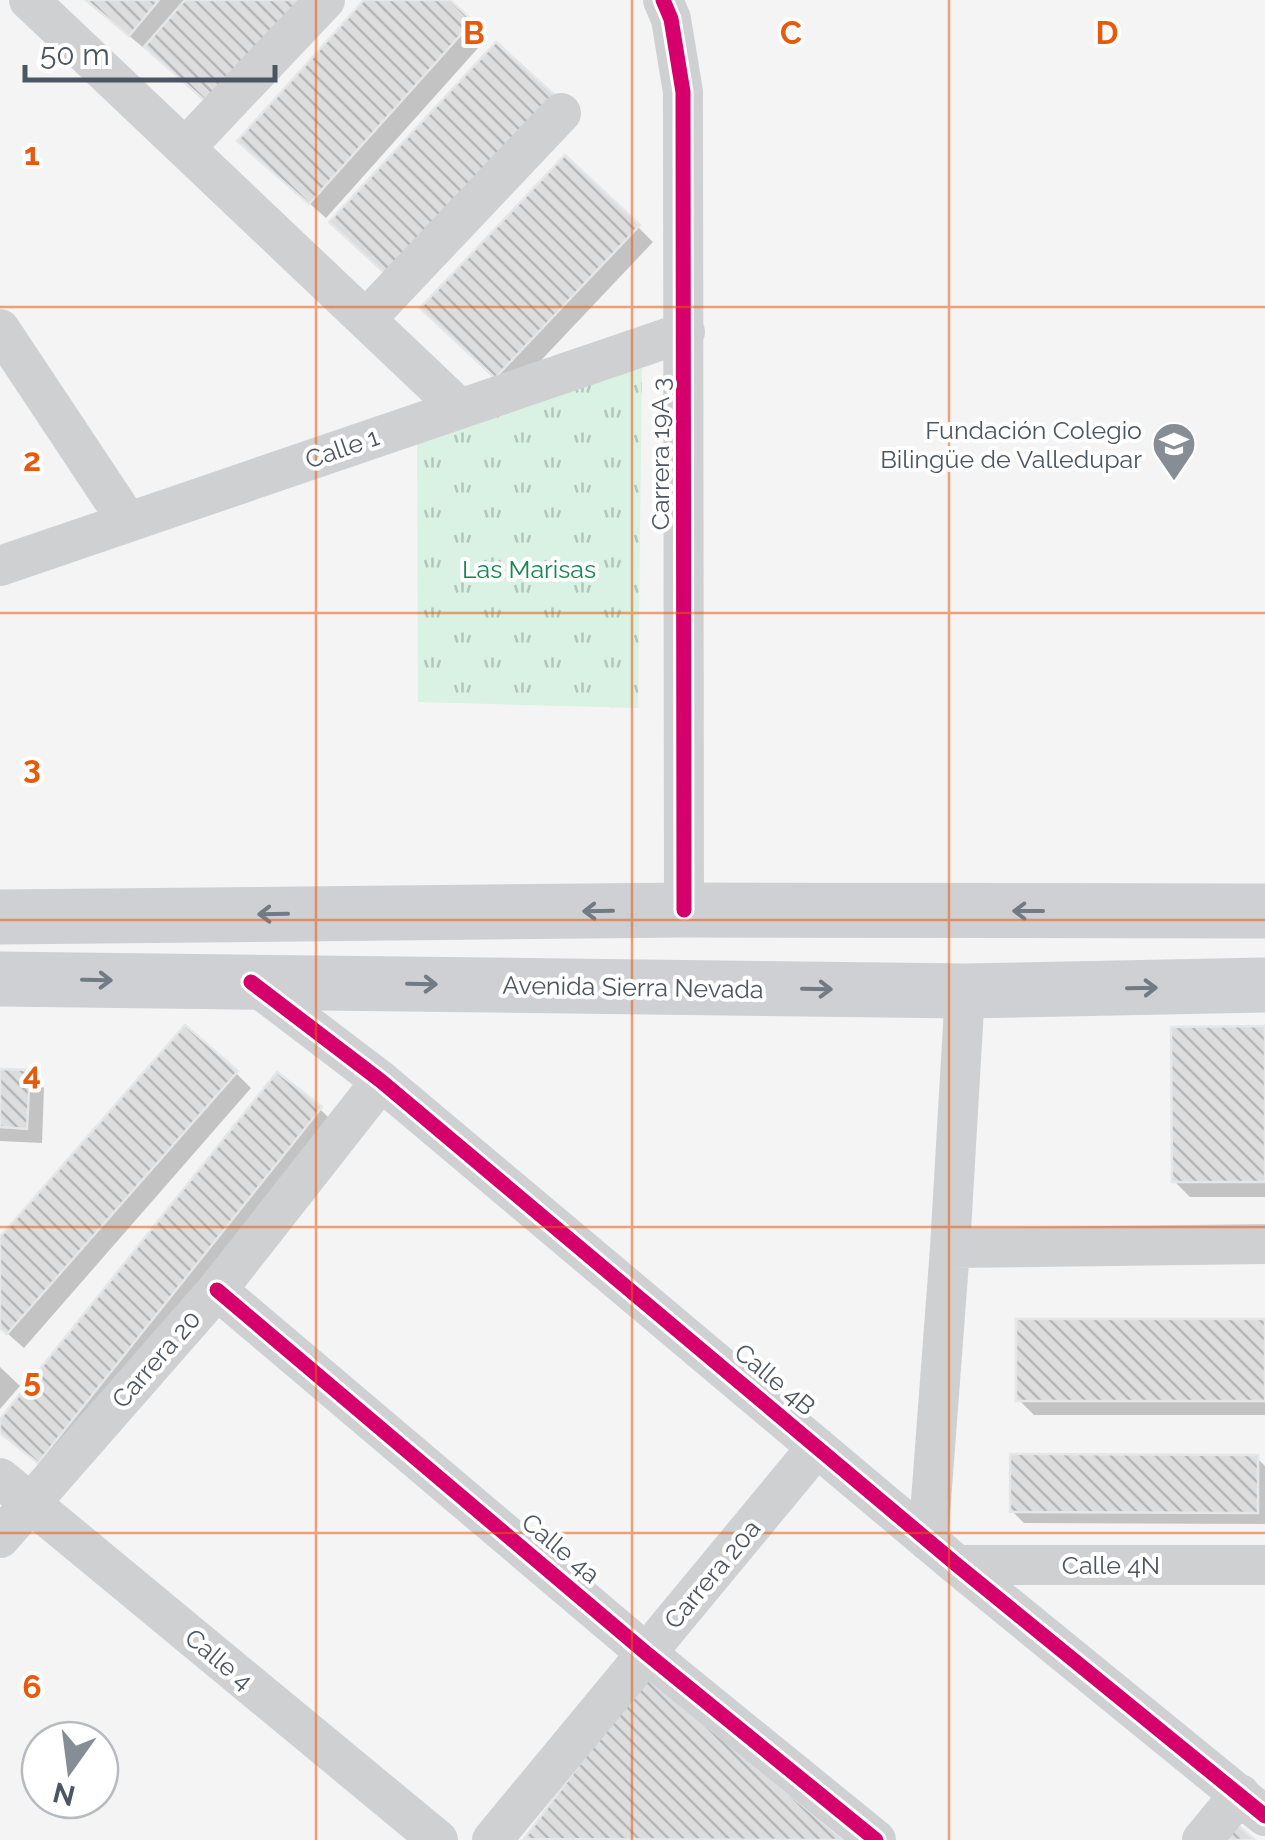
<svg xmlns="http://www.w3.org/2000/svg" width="1265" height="1840" font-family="Raleway,sans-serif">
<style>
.park{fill:url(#park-tufts)}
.shadow{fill:#0003}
.building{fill:url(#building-back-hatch);stroke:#e5e6e7;stroke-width:2.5}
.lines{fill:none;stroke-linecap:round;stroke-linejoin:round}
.street{stroke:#ced0d2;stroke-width:40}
.secondary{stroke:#ced0d4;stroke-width:55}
.cycleway-casing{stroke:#fff;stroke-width:21}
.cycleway{stroke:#d6006c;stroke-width:15}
.oneway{stroke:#727b84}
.grid{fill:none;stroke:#e8590c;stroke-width:2.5;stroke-opacity:0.55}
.labels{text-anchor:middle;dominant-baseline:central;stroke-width:8;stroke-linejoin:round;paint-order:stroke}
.poi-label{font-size:25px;fill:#4a5661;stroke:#fff;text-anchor:end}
.street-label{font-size:25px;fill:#4a5661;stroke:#fff}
.park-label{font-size:25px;fill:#17864f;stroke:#fff}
.grid-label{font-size:32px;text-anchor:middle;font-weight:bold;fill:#e8590c;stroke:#fff;stroke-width:8;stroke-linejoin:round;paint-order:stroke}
</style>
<defs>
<pattern id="park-tufts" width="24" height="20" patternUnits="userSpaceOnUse" patternTransform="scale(2.5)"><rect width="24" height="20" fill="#d9f2e3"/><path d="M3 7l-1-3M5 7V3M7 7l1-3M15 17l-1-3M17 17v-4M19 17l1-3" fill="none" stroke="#b2c7bb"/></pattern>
<pattern id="building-back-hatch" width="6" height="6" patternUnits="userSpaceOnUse" patternTransform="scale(2.5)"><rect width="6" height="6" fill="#ddddde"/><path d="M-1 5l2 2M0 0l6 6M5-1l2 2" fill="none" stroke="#b5b6b7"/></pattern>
</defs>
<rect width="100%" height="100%" fill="#f4f4f4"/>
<path class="park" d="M642 358 638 708 418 702 417 437Z"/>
<path class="shadow" d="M86 0H333L145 49Z
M367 0H446L487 38 326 218 256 156Z
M638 227 653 242 512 391 439 323Z
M1265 1029V1197H1190L1174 1181Z
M0 1071 28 1073 44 1088 42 1143 0 1141Z
M236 1073 251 1088 24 1348 0 1327V1241Z
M320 1109 335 1124 55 1477 12 1443 0 1431V1423Z
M1265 1322V1415H1034L1019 1400Z
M0 1367 20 1386 0 1409Z
M1257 1458 1265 1466V1524L1024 1523 1012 1511Z
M646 1679 840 1840H528Z"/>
<path class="building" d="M86 0H159L129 36Z
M185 0H304L211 106 144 47Z
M364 0H450L473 21 309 204 237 141Z
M496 42 557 97 390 278 329 222Z
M565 155 640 225 495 378 420 308Z
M185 1025 238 1071 7 1334 0 1328V1237Z
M1265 1026V1182H1172L1171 1027Z
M0 1069 30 1070 27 1129 0 1127Z
M277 1072 322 1107 38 1463 0 1433V1419Z
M1016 1319H1265V1401H1016Z
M1010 1454 1258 1455V1513L1010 1512Z
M646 1675 844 1840 524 1839Z
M1232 1820 1255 1840H1215Z"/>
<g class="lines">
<path class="street" d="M29 0 459 408
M663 0 671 19 683 92 684 910
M185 148 325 0
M366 319 561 113
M0 329 128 522
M0 566 685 332
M251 982 381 1081 957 1565 1265 1816
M950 1248 1265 1244
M217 1290 646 1653 876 1840
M0 1478 438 1840
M0 1538 217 1290 381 1081
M928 1541 950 1248 965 991
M957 1565H1265
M492 1840 817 1447
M1202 1840 1240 1794"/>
<path class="secondary" d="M0 917 684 910 1265 911
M0 979 965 991 1265 985"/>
<defs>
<path id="cycleway" d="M663 0 671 19 683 92 684 910
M251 982 381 1081 957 1565 1265 1816
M217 1290 646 1653 876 1840"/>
</defs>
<use href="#cycleway" class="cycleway-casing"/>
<use href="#cycleway" class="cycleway"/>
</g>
<defs><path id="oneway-shaft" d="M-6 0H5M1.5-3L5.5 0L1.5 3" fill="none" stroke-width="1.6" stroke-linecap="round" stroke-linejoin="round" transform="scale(2.5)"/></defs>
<g class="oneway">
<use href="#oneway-shaft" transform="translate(598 911) rotate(179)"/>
<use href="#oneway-shaft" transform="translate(1028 911) rotate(-180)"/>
<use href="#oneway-shaft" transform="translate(273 914) rotate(179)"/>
<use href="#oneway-shaft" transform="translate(97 980) rotate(1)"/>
<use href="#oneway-shaft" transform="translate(422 984) rotate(1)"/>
<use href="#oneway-shaft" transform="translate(1142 988) rotate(-1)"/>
<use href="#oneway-shaft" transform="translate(817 989) rotate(1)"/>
</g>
<path class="grid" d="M316 0V1840M632 0V1840M949 0V1840M0 307H1265M0 613H1265M0 920H1265M0 1227H1265M0 1533H1265"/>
<defs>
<symbol id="school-pin" viewBox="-11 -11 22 30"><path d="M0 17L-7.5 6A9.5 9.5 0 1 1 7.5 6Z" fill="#868d94" stroke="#fff"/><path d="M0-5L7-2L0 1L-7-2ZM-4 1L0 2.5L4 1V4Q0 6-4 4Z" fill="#fff"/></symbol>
</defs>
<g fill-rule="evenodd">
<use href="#school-pin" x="1149" y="419" width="50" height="68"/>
</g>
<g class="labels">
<g class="poi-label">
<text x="1142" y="430">Fundación Colegio<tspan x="1142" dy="29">Bilingüe de Valledupar</tspan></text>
</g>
<g class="street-label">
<text transform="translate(342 448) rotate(-19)">Calle 1</text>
<text transform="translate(660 454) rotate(-90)">Carrera 19A 3</text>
<text transform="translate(633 987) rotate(1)">Avenida Sierra Nevada</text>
<text transform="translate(156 1359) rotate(-49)">Carrera 20</text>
<text transform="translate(775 1379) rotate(40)">Calle 4B</text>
<text transform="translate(561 1548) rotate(40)">Calle 4a</text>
<text x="1111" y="1565">Calle 4N</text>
<text transform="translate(712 1574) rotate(-50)">Carrera 20a</text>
<text transform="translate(219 1659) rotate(40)">Calle 4</text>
</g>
<g class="park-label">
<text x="529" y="569">Las Marisas</text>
</g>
</g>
<g class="grid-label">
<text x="474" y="44">B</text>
<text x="791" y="44">C</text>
<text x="1107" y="44">D</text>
<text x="32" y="165">1</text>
<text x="32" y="471">2</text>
<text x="32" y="778">3</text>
<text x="32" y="1085">4</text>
<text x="32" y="1391">5</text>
<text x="32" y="1698">6</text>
</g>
<g transform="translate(70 1770) rotate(194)"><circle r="48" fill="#ffffff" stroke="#b7bbc0" stroke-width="2.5"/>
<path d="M0-8L18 38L0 25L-18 38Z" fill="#868d94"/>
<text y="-15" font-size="28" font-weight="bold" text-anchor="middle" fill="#4a5661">N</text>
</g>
<path d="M25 65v15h250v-15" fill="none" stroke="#4a5661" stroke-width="5"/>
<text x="40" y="65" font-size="30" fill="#4a5661" stroke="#ffffff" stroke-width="8" paint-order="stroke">50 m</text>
</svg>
